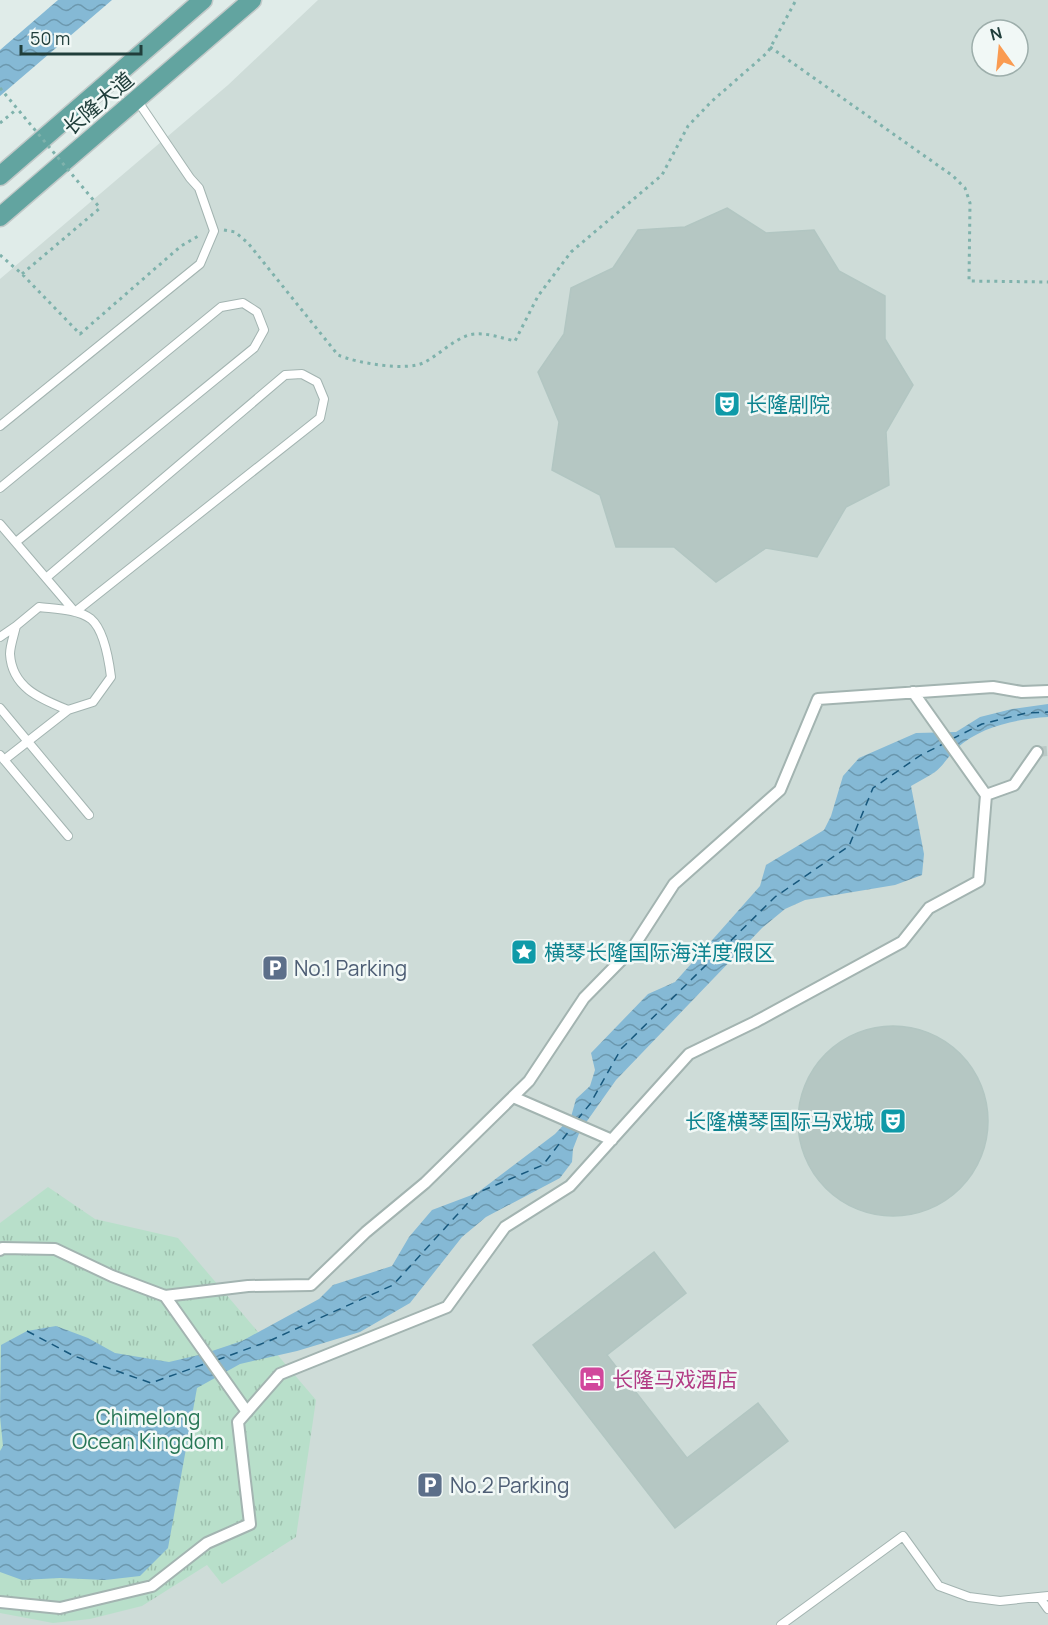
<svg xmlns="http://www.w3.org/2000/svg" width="1048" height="1625" font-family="Manrope,'Noto Sans SC',sans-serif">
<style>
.built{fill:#cedcd8;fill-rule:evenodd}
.park{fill:url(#park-tufts)}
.water{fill:url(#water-waves)}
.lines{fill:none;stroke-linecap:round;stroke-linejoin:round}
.ferry{stroke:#17587d;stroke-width:1.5;stroke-dasharray:8 6;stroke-linecap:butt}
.building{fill:#b5c7c3;stroke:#b2c6c2;stroke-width:1.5}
.pedestrian-tunnel{stroke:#bac9c6;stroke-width:10;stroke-dasharray:10 5;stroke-linecap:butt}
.service-casing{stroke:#a3b4b1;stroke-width:10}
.pedestrian-casing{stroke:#a3b4b1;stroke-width:14}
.primary-casing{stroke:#c1c9c8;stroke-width:21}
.path{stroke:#7fb2ac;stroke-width:3;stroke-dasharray:3 4.5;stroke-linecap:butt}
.service{stroke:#fff;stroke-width:8}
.pedestrian{stroke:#fff;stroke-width:10}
.primary{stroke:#62a4a0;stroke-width:18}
.path-bridge{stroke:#7fb2ac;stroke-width:3;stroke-dasharray:3 4.5;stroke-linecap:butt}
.labels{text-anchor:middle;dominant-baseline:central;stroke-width:5;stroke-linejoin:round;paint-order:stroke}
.street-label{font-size:21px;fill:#203e3b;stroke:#f1f8f6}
.culture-label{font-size:21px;fill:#0d838f;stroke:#f1f8f6;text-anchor:start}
.service-label{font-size:21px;fill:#4e5e75;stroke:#f1f8f6;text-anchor:start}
.hotel-label{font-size:21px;fill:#b23c85;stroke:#f1f8f6;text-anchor:start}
.park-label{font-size:21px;fill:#287756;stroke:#f1f8f6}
</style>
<defs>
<pattern id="park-tufts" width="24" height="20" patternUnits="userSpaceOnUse" patternTransform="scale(1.5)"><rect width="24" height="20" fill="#b8dfca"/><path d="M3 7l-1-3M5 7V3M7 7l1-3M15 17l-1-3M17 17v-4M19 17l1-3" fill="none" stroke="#9ec0ae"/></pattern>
<pattern id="water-waves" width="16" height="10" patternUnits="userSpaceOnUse" patternTransform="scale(1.5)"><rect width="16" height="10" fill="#85b9d5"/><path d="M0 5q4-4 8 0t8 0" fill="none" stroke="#6c98ae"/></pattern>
</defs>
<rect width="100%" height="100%" fill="#e0ece9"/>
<path class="built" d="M318 0H1048V1625H0V279L228 85ZM982 30H1018V66H982Z"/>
<path class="park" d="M48 1187 95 1219 178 1238 316 1400 296 1537 222 1584 207 1565 142 1606 90 1619 53 1623 0 1613V1223Z"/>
<path class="water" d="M58 0H112L0 96V50Z
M1048 704V717C1017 719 981 726 957 748 949 755 944 765 935 772 928 777 919 781 911 786L924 854 922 875 895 885 805 900 785 909 762 928 616 1080 580 1131 573 1149 572 1162 560 1178 486 1217 462 1237 410 1303 360 1332 297 1351 240 1364 197 1388 168 1548 140 1576 105 1580 60 1578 22 1580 0 1572V1451L3 1446 0 1416 1 1345 27 1331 56 1326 88 1338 115 1353 169 1362 203 1354 242 1341 319 1299 333 1285 392 1266 409 1237 432 1210 477 1193 555 1134 571 1117 576 1099 590 1086 595 1070 591 1053 648 994 675 982 760 886 766 865 824 830 831 816 843 776 859 758 916 733 956 732 980 717 1012 709Z"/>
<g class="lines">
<path class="ferry" d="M952 739 982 724 1026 713 1048 712
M577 1120 590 1104 621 1049 775 897 849 846 873 788 921 755 945 743
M27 1331 74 1356 151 1383 207 1363
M217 1360 269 1341 393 1285 477 1193 543 1165 572 1127"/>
</g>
<path class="building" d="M727 208 766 233 814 230 839 271 885 296V339L913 385 886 432 889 485 846 507 817 557 766 548 716 582 674 547H616L600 495 552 470 559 422 538 372 564 334 571 288 613 268 638 230 685 227Z
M798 1121a95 95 0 1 1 190 0a95 95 0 1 1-190 0Z
M654 1252 686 1293 607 1355 687 1458 758 1403 788 1441 675 1528 533 1345Z"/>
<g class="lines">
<path class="pedestrian-tunnel" d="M1037 752 1048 751"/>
<defs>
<path id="service" d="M0 426 200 264 214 231 199 188 190 178 137 100
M0 488 221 307 243 303 257 312 264 330 254 348 16 542
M0 524 75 612 320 418 324 399 317 382 302 374 285 375 46 578
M0 637 16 626
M0 708 89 815
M0 755 68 836
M4 760 68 710 93 702 111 677C109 661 104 630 91 619 78 609 55 609 39 607L16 626C14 635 10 646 10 654 12 688 41 699 68 710
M1040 1598 1048 1609
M781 1625 903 1536 939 1586 969 1597 1000 1601 1048 1596"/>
<path id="pedestrian" d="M913 692 986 795
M513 1097 612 1140
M0 1250 2 1248 55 1249 112 1276 165 1296 248 1286 311 1285 366 1232 425 1183 529 1081 584 998 632 949 674 884 780 790 818 699 993 687 1022 692 1048 691
M165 1296 247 1412
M0 1602 60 1608 152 1586 207 1543 250 1524 238 1422 280 1374 447 1307 505 1227 570 1186 689 1054 755 1022 902 942 929 908 979 881 986 795 1014 785 1037 752"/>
<path id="primary" d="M0 176 203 0
M0 217 252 0"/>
</defs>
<use href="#service" class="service-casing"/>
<use href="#pedestrian" class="pedestrian-casing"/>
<use href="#primary" class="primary-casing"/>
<path class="path" d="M770 47 953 176 965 188 970 203 969 281 1048 282
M0 123 17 109
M224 230 235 232 248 243 338 355C356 363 408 372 425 362 440 354 453 340 469 335 483 331 501 338 515 341L538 296 571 252 662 175 688 126 711 102 768 52 796 0
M0 255 22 274 80 334 181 246 200 235
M22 274 100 208"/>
<use href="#service" class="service"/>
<use href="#pedestrian" class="pedestrian"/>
<use href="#primary" class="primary"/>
<path class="path-bridge" d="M0 88 100 208"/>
</g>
<defs>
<symbol id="theatre-square" viewBox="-11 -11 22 22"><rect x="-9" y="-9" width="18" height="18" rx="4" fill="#0f9aa8" stroke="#f1f8f6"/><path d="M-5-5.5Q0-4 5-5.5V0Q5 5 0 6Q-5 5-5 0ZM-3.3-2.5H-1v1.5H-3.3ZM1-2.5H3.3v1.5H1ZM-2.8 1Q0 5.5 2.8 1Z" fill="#fff"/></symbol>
<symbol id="sight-square" viewBox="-11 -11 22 22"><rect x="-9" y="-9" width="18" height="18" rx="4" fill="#0f9aa8" stroke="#f1f8f6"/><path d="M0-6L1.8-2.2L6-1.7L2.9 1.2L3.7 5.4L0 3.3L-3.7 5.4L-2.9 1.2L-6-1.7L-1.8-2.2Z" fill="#fff"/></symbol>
<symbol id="parking-square" viewBox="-11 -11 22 22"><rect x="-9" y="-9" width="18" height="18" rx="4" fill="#5c6f8a" stroke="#f1f8f6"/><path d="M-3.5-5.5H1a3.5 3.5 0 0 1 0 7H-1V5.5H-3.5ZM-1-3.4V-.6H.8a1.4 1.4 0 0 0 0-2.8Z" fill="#fff"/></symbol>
<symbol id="hotel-square" viewBox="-11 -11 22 22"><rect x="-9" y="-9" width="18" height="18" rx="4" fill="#d1479c" stroke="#f1f8f6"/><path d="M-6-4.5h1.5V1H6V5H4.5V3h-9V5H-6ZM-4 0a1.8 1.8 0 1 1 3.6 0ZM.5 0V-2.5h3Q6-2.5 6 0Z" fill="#fff"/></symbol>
</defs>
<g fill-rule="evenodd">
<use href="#theatre-square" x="712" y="389" width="30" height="30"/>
<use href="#sight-square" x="509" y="937" width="30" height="30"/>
<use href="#parking-square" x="260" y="953" width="30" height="30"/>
<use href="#theatre-square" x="878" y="1106" width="30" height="30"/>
<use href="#hotel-square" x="577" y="1364" width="30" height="30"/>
<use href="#parking-square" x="415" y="1470" width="30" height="30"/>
</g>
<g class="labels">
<g class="street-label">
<text transform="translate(98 103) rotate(-40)">长隆大道</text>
</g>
<g class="culture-label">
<text x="746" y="404">长隆剧院</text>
<text x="544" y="952">横琴长隆国际海洋度假区</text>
<text x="874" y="1121" text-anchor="end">长隆横琴国际马戏城</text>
</g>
<g class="service-label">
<text x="294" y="968">No.1 Parking</text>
<text x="450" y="1485">No.2 Parking</text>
</g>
<g class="hotel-label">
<text x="612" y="1379">长隆马戏酒店</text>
</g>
<g class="park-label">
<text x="148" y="1417">Chimelong<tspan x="148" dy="24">Ocean Kingdom</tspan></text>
</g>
</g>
<g transform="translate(1000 48) rotate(345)"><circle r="28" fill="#f1f8f6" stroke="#9daeab" stroke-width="1.5"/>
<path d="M0-4.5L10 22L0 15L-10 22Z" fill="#fa9b51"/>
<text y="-9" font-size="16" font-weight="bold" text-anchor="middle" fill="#203e3b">N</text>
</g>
<path d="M21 45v9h120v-9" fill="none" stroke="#203e3b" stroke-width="3"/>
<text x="30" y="45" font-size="18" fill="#203e3b" stroke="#f1f8f6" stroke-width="4.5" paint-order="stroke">50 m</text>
</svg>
